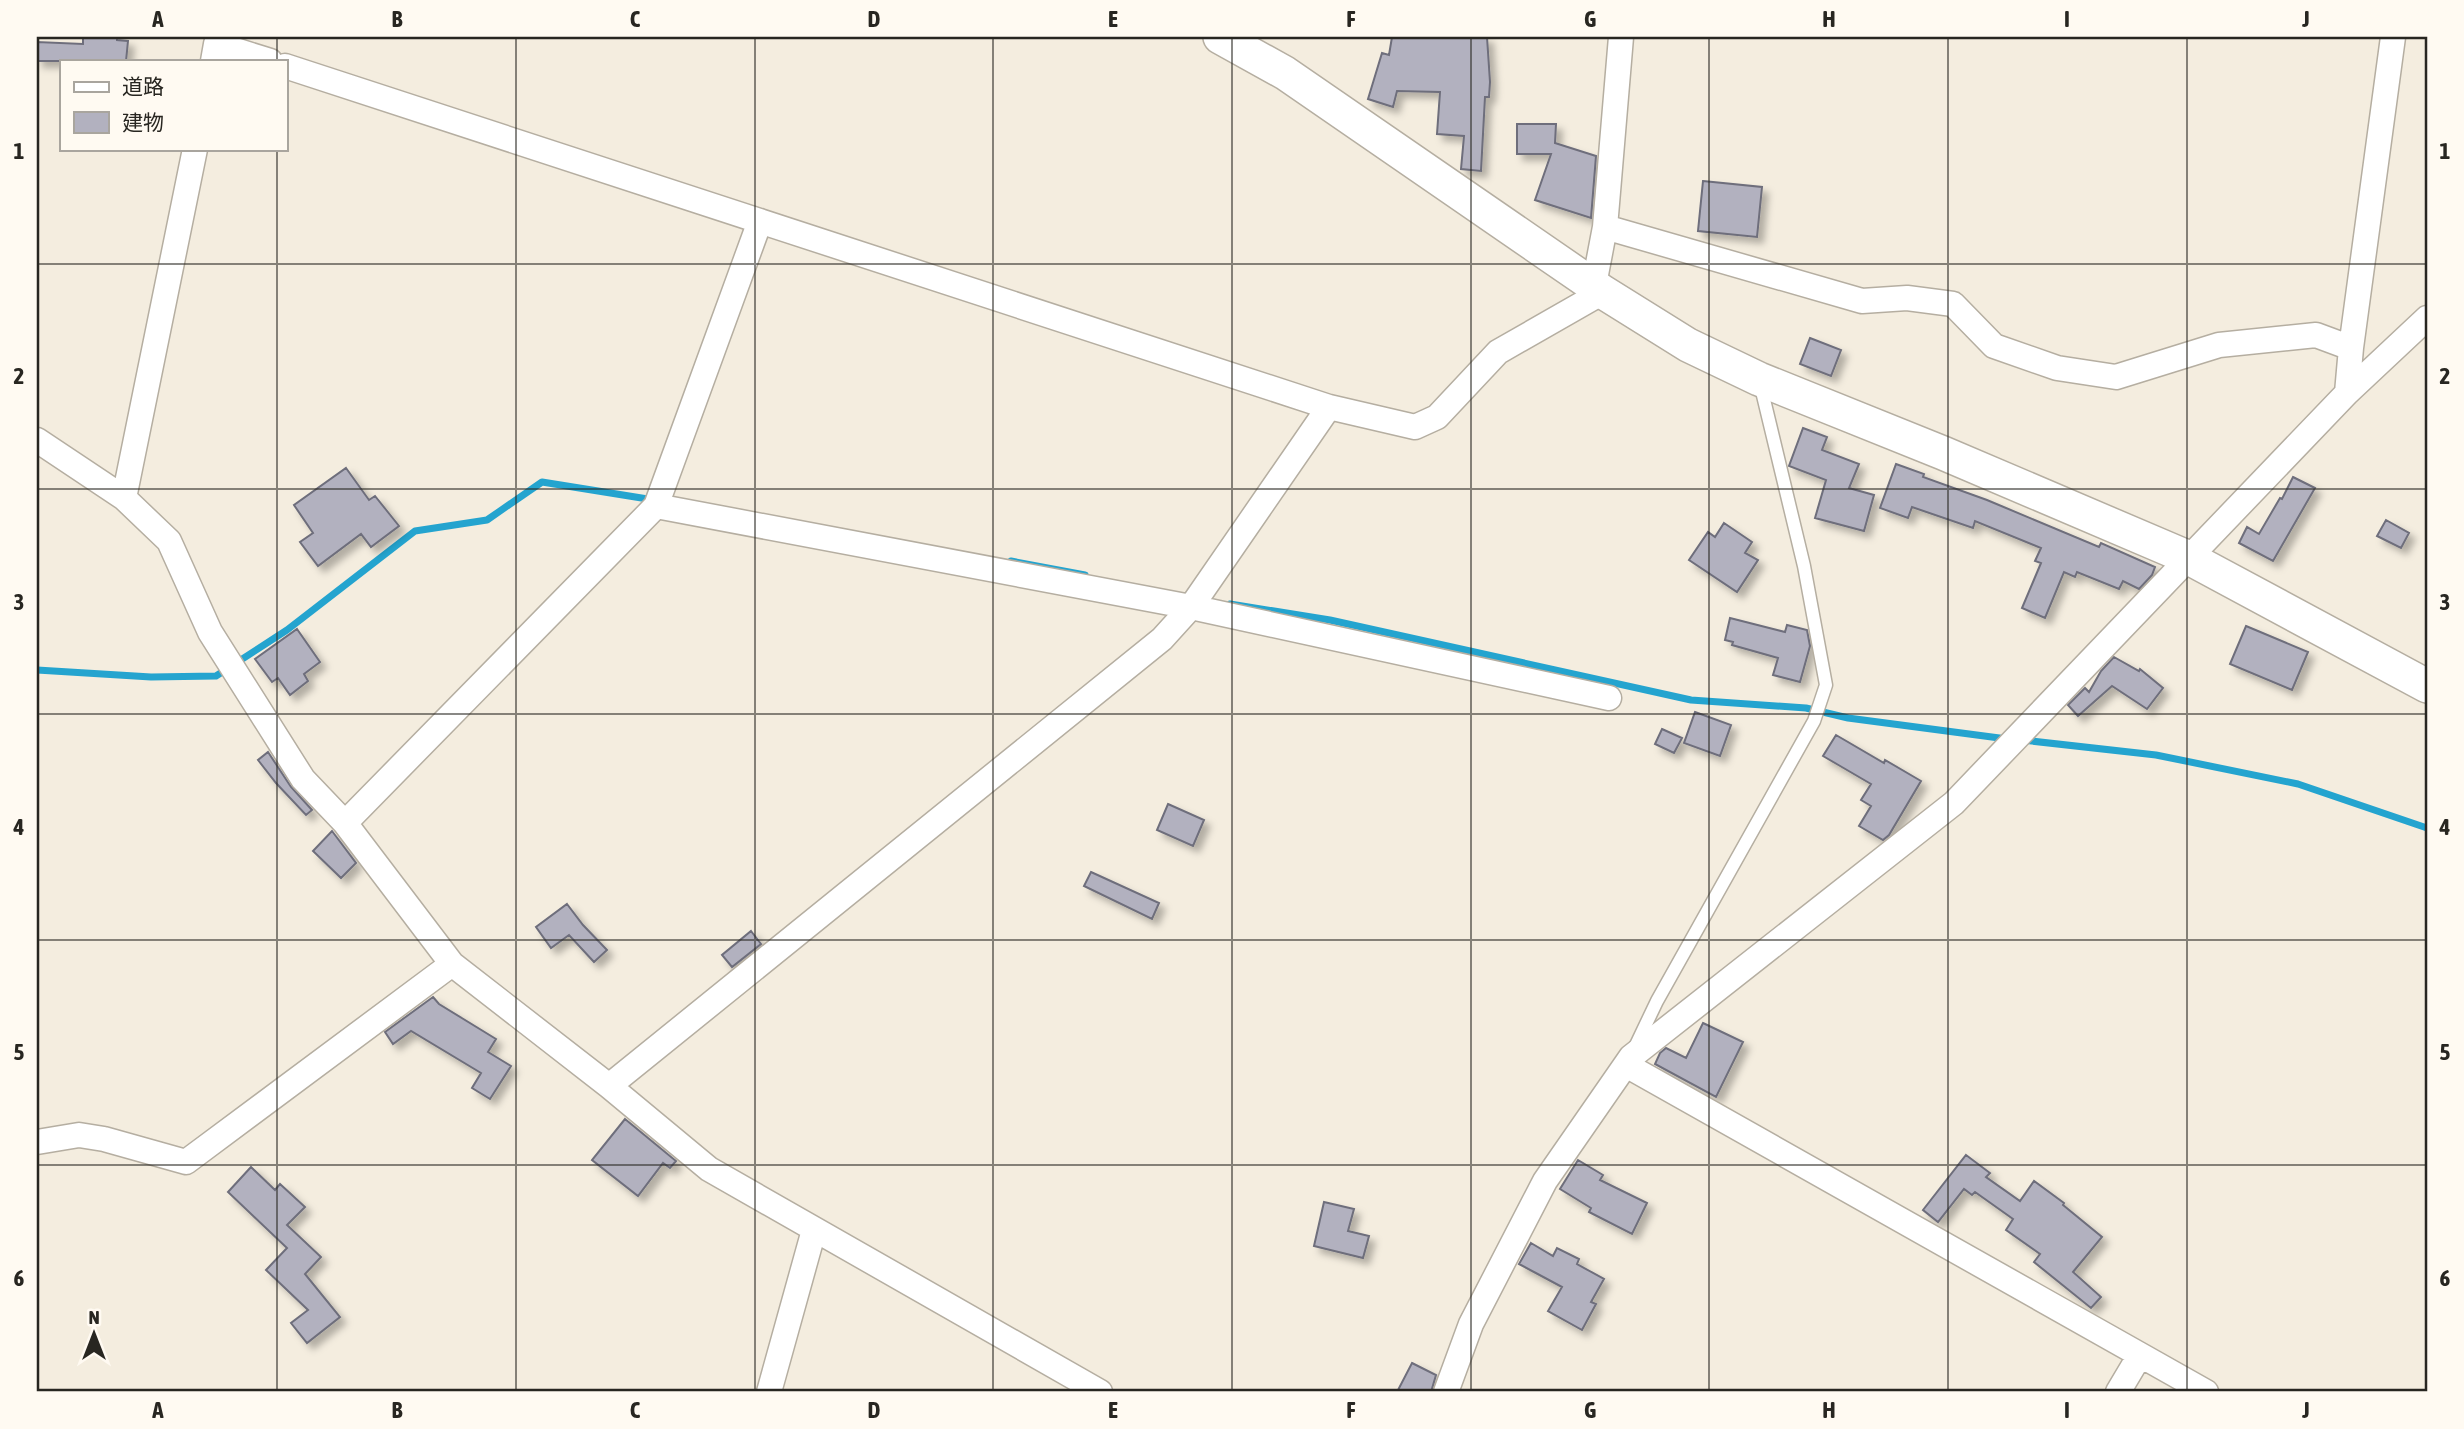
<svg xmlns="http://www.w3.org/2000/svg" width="2464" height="1429" font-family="'Asap Condensed','Noto Sans JP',sans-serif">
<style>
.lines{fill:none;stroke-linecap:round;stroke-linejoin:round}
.stream{stroke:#24a4cf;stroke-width:7}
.building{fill:#b2b1bf;stroke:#6e6e7b;stroke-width:2;filter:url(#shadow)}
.lane-casing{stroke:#b5aea1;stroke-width:15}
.street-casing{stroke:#b5aea1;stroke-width:27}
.secondary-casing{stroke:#b5aea1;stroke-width:36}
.lane{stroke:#fff;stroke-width:12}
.street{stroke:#fff;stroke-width:24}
.secondary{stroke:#fff;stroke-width:33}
.grid{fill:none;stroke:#282621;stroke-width:2;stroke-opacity:0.55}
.neatline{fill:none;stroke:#282621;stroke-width:2.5}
.grid-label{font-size:23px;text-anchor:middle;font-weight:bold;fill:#282621}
</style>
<defs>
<filter id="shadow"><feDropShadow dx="6" dy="6" stdDeviation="3.5" flood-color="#0004"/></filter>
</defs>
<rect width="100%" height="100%" fill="#f4eddf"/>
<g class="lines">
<path class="stream" d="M1011 561 1085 575
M1230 604 1330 620 1691 700 1806 708 1848 718 2007 739
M37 670 151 677 216 676 287 630 415 531 487 520 542 482 654 500
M2022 740 2156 755 2298 784 2427 828"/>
</g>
<path class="building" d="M83 37H117V40L128 41 126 61H37V42L83 44Z
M1392 37H1487L1490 82 1489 97H1485L1481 171 1461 169 1464 136 1437 134 1440 92 1397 91 1393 107 1368 99 1382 53 1389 55Z
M1517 124H1556L1555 143 1596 156 1591 218 1535 200 1551 154H1517Z
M1703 181 1762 187 1757 237 1698 231Z
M1810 338 1841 350 1831 376 1800 364Z
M1803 428 1827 437 1822 450 1859 464 1849 488 1874 495 1864 531 1815 518 1826 480 1789 466Z
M1896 464 1924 474 1923 477 1987 500 2099 547 2101 543 2155 567 2152 575 2139 589 2123 581 2119 589 2077 572 2075 577 2064 572 2045 618 2022 608 2041 563 2035 561 2041 548 1975 521 1973 528 1912 507 1908 518 1880 508Z
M346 468 369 500 375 496 399 526 371 547 361 534 318 566 300 542 313 533 294 505Z
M2293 477 2315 488 2273 561 2239 543 2247 527 2259 534 2280 498 2282 499Z
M2386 520 2409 533 2401 548 2377 536Z
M1724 523 1752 542 1745 553 1758 560 1737 592 1689 560 1708 532 1715 537Z
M1730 618 1785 632 1787 625 1807 630 1810 646 1800 682 1773 675 1778 658 1732 645 1733 642 1725 640Z
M2246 626 2308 652 2292 690 2230 664Z
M297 629 320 662 304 674 308 681 290 695 278 678 272 682 255 659Z
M2114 657 2139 671 2140 669 2163 688 2147 709 2112 686 2078 716 2068 705 2085 688 2089 692 2101 671Z
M1695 712 1731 725 1720 756 1684 743Z
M1662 729 1682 738 1674 753 1655 744Z
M1836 735 1884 763 1885 760 1921 781 1889 835 1883 840 1859 826 1871 806 1861 800 1871 784 1823 756Z
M268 752 291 787 312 810 306 815 276 783 258 760Z
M1168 804 1204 820 1193 846 1157 830Z
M332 831 356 863 341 878 313 851Z
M1091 872 1159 903 1152 919 1084 886Z
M567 904 583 925 607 950 594 962 569 935 551 948 536 927Z
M751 931 761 944 732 967 722 955Z
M433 997 439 1004 496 1039 488 1052 511 1066 490 1099 472 1088 481 1073 411 1031 393 1044 385 1032Z
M1703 1023 1743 1042 1716 1097 1655 1064 1660 1053 1666 1048 1686 1058Z
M625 1119 676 1161 670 1168 663 1163 638 1196 592 1160Z
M1966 1155 1990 1173 1986 1177 2020 1201 2034 1181 2064 1203 2063 1205 2102 1237 2073 1272 2101 1297 2091 1308 2034 1262 2040 1254 2006 1230 2013 1219 1975 1192 1972 1195 1964 1189 1938 1222 1923 1210Z
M1578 1160 1603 1175 1600 1180 1647 1203 1632 1234 1589 1212 1591 1208 1560 1189Z
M251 1167 275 1190 280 1184 305 1207 287 1225 321 1257 305 1274 340 1317 307 1343 291 1323 308 1310 266 1270 287 1248 228 1192Z
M1324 1202 1354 1209 1348 1231 1369 1236 1363 1258 1314 1246Z
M1531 1243 1553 1256 1557 1248 1579 1259 1577 1264 1604 1279 1591 1302 1596 1304 1582 1330 1548 1311 1562 1287 1519 1264Z
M1412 1363 1436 1375 1431 1392H1397Z"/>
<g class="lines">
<defs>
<path id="lane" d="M1636 1045 1657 1001 1814 721 1826 685 1804 566 1760 383"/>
<path id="street" d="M213 61 216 44 270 61
M285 66 1329 407 1415 427 1437 417 1498 352 1603 292
M1605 227 1862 301 1907 298 1953 304 1994 346 2057 368 2116 377 2219 345 2316 335 2351 348
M1594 285 1605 227 1621 37
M2347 393 2427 318
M37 440 124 498 169 541 210 632 303 779 345 823 452 964 609 1086 709 1169 1100 1392
M124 498 195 149
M656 506 1191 607 1609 698
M345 823 656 506 760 221
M1626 1065 2206 1392
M609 1086 1162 639 1191 607 1329 407
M37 1142 79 1135 104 1139 186 1162 452 964
M769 1392 814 1230
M1446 1392 1471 1324 1545 1181 1631 1057 1954 803 2347 393 2351 348 2393 37
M2118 1392 2140 1355"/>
<path id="secondary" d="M1220 37 1285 73 1603 292 1688 345 1759 379 1943 453 2187 557 2427 686"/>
</defs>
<use href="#lane" class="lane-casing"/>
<use href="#street" class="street-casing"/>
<use href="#secondary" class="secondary-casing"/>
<use href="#lane" class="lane"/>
<use href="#street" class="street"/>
<use href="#secondary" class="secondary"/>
</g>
<path class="grid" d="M277 37V61M516 37V1392M755 37V1392M993 37V1392M1232 37V1392M1471 37V1392M1709 37V1392M1948 37V1392M2187 37V1392M277 149V1392M37 264H2427M37 489H2427M37 714H2427M37 940H2427M37 1165H2427"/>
<rect width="2464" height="1429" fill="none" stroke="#fffaf2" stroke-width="77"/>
<rect x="60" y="60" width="228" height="91" fill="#fffaf2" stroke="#a9a59e" stroke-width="2"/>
<rect x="74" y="82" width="35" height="10" fill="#ffffff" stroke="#a9a59e" stroke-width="2"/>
<text x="122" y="94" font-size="21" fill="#282621">道路</text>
<rect x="74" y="112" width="35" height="21" fill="#b2b1bf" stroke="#a9a59e" stroke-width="2"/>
<text x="122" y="130" font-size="21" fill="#282621">建物</text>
<g transform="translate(94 1334)" stroke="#fffaf2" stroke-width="5" paint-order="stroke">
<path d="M0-5L12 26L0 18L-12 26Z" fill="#282621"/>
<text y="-10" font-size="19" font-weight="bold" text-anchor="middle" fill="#282621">N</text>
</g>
<rect x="38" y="38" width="2388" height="1352" class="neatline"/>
<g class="grid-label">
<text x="158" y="27">A</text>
<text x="397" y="27">B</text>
<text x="635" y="27">C</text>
<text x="874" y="27">D</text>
<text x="1113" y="27">E</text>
<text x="1351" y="27">F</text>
<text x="1590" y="27">G</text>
<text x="1829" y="27">H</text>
<text x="2067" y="27">I</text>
<text x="2306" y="27">J</text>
<text x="19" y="159">1</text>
<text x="2445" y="159">1</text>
<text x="19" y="384">2</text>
<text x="2445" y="384">2</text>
<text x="19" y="610">3</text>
<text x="2445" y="610">3</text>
<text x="19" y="835">4</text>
<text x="2445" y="835">4</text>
<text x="19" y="1060">5</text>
<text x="2445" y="1060">5</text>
<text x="19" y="1286">6</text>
<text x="2445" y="1286">6</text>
<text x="158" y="1418">A</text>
<text x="397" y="1418">B</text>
<text x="635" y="1418">C</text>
<text x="874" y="1418">D</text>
<text x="1113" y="1418">E</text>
<text x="1351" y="1418">F</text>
<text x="1590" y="1418">G</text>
<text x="1829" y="1418">H</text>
<text x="2067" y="1418">I</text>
<text x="2306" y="1418">J</text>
</g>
</svg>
